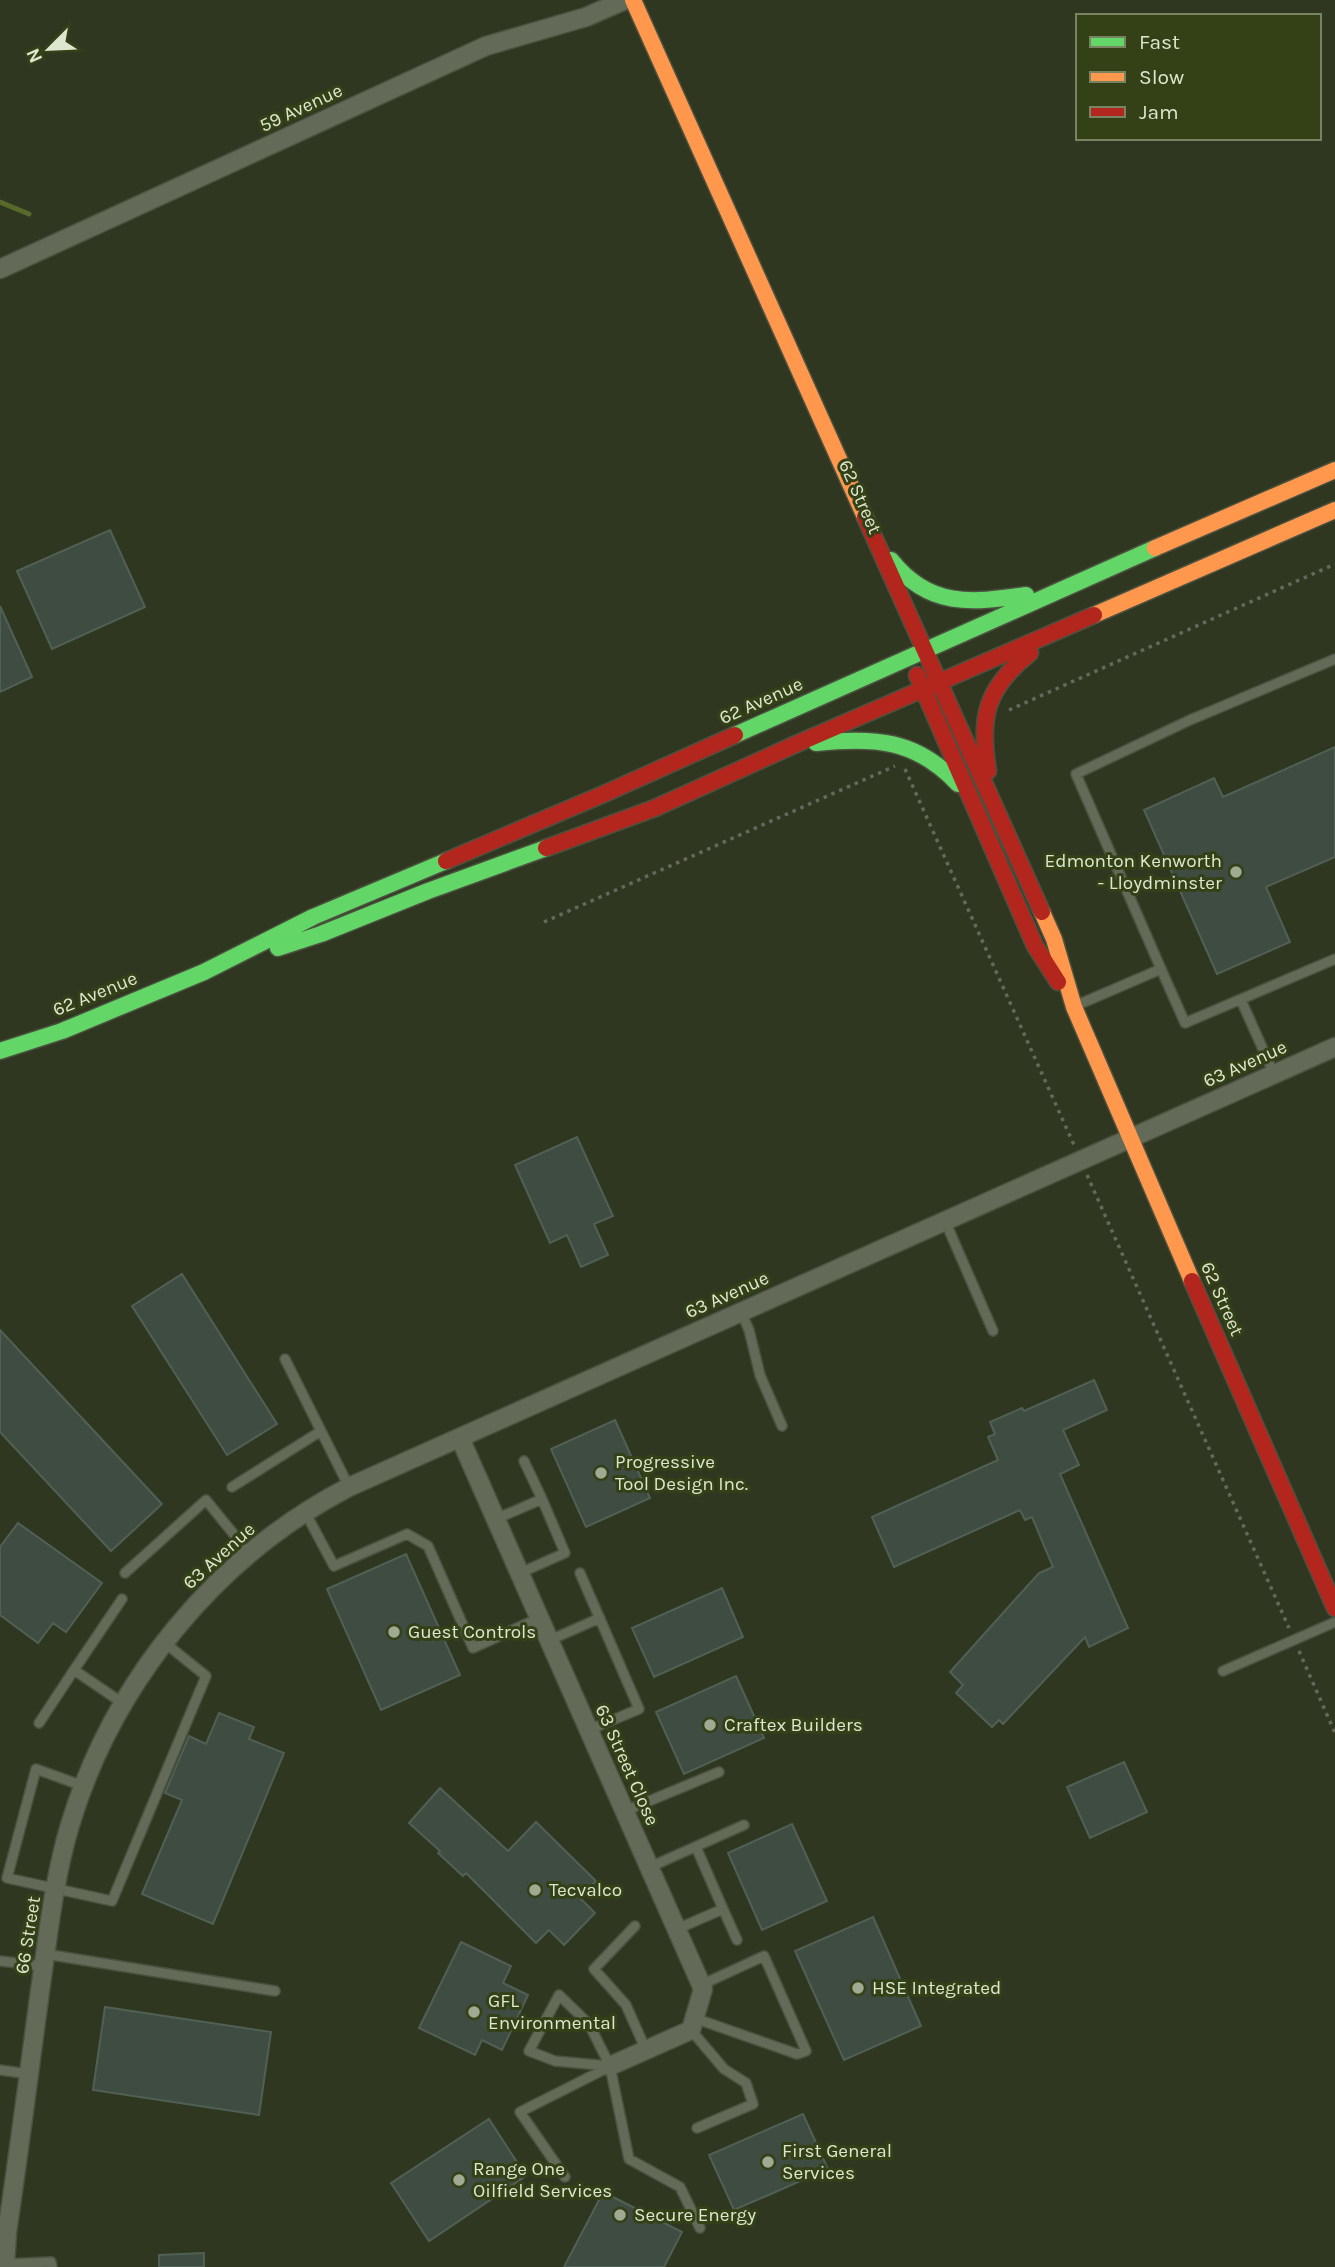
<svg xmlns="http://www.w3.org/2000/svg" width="1335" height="2267" font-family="Karla,sans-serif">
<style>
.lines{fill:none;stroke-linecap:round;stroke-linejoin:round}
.stream{stroke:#576a2a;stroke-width:5}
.building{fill:#3e4c41;stroke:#516054;stroke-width:2}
.lane-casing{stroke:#4b513f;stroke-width:12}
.street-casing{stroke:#4b513f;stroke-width:21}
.fast-casing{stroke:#4b513f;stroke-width:19}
.slow-casing{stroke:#4b513f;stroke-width:19}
.jam-casing{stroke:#4b513f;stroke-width:19}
.path{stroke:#64695a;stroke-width:3.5;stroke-dasharray:3.5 5;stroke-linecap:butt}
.lane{stroke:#636a58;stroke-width:9}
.street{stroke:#636a58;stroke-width:18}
.fast{stroke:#63d668;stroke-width:16}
.slow{stroke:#ff974d;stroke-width:16}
.jam{stroke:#b3261e;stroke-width:16}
.poi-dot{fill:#a0a992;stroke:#344117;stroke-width:2.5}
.labels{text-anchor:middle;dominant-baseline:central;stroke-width:6;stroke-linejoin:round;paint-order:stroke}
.street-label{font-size:19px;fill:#dde6cf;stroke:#344117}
.poi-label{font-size:19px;fill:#dde6cf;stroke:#344117;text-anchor:start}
</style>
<rect width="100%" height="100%" fill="#303721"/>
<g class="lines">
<path class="stream" d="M0 202 29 214"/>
</g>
<path class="building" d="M110 530 145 607 52 649 17 571Z
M0 606 32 677 0 692Z
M1335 747V857L1266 887 1290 942 1217 974 1144 810 1214 778 1223 797Z
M577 1137 613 1216 594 1224 608 1255 581 1267 567 1235 550 1243 515 1165Z
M182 1274 277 1424 227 1455 132 1306Z
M0 1330 162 1504 111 1551 0 1432Z
M1094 1380 1107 1410 1063 1430 1079 1465 1060 1474 1128 1628 1089 1647 1085 1637 1003 1724 999 1720 992 1727 956 1693 963 1685 950 1672 1039 1573 1053 1567 1032 1517 1025 1520 1020 1510 894 1567 872 1517 998 1460 988 1437 995 1434 990 1422 1022 1408 1024 1411Z
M615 1420 650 1498 586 1527 551 1449Z
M18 1523 102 1583 66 1632 53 1623 38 1643 0 1615V1547Z
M406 1554 460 1675 381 1710 327 1589Z
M722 1588 743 1637 654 1677 632 1628Z
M736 1676 764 1738 684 1774 656 1712Z
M219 1713 254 1727 249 1739 284 1753 213 1924 142 1894 182 1800 165 1793 189 1736 206 1744Z
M1124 1762 1147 1812 1090 1838 1067 1787Z
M440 1788 508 1851 536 1822 596 1881 580 1898 595 1913 564 1945 549 1930 536 1943 466 1873 463 1876 438 1853 440 1851 409 1823Z
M792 1824 827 1901 762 1930 728 1853Z
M873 1917 921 2026 844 2060 795 1951Z
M461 1942 511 1966 503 1983 528 1995 502 2050 482 2040 475 2055 419 2028Z
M105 2007 271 2032 259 2115 93 2090Z
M803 2114 828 2169 734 2210 709 2155Z
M489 2119 526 2176 429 2241 391 2183Z
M609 2195 682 2232 664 2267H564L600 2198Z
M204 2253V2267H159V2255Z"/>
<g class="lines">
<defs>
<path id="lane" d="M1161 969 1076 774 1190 720 1335 659
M1241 1000 1274 1074
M1075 1006 1161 969 1185 1023 1335 959
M945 1221 993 1331
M741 1312 749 1330 760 1375 782 1426
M285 1359 349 1487
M524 1461 542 1499
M232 1487 321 1431
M305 1512 334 1566 407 1534 428 1546 473 1648 539 1618
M496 1519 542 1499 565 1553 520 1573
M125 1573 206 1500 249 1553
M580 1573 639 1709 589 1730
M122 1599 74 1670 124 1704
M550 1640 600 1618
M1223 1671 1335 1622
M39 1723 74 1670
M83 1786 36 1769 7 1878 112 1901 206 1676 165 1643
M625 1811 719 1772
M650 1867 744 1825
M723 1909 737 1940
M635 1926 594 1969 626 2005 646 2050
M677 1929 723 1909 696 1847
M45 1954 275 1991
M0 1961 44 1966
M694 2018 797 2054 806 2051 764 1956 701 1985
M691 2030 724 2069 746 2083 753 2104 697 2128
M610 2066 555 2061 529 2051 559 1995 589 2024 610 2066 629 2159 680 2187 700 2228
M0 2070 29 2074
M565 2177 520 2112 609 2067
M5 2264 51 2262 52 2267"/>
<path id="street" d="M0 269 486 46 586 17 625 0
M460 1438 703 1989 691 2030 610 2066
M5 2267 7 2232C19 2152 29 2072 40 1991 48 1936 54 1878 70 1825 113 1682 216 1556 349 1487L1335 1047"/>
<path id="fast" d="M891 560C929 608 971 603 1026 595
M735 735 1155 548
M816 743C874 737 916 739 958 784
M278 948 321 934 428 891 546 848
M0 1051 62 1031 204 972 313 917 446 861"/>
<path id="slow" d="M633 0 865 517
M1155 548 1335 470
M1094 615 1335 510
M1042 912 1054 939 1074 1007 1192 1281"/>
<path id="jam" d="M865 517 1042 912
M917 675 1035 946 1058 982
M988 771C979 717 986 688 1030 653
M546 848 655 808 794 745 1094 615
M446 861 606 793 735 735
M1192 1281 1335 1608"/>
</defs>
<use href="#lane" class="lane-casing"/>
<use href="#street" class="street-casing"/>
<use href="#fast" class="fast-casing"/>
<use href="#slow" class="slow-casing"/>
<use href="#jam" class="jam-casing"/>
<path class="path" d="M1009 710 1335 564
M905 769 1074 1145
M544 922 895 766
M1087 1175 1289 1628
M1299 1651 1335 1733"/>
<use href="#lane" class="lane"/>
<use href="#street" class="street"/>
<use href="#fast" class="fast"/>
<use href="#slow" class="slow"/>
<use href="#jam" class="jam"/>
</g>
<g class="poi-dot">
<circle cx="1236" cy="872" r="7"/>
<circle cx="601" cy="1473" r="7"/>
<circle cx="394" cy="1632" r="7"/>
<circle cx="710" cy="1725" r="7"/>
<circle cx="535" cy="1890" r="7"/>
<circle cx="858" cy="1988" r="7"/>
<circle cx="474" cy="2012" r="7"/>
<circle cx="768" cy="2162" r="7"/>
<circle cx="459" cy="2180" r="7"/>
<circle cx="620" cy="2215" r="7"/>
</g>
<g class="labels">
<g class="street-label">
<text transform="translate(301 108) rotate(-25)">59 Avenue</text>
<text transform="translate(860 497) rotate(66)">62 Street</text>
<text transform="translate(761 701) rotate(-24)">62 Avenue</text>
<text transform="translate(95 994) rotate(-22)">62 Avenue</text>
<text transform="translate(1245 1064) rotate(-24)">63 Avenue</text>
<text transform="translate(727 1295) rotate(-24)">63 Avenue</text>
<text transform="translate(1222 1299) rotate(66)">62 Street</text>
<text transform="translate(219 1556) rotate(-42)">63 Avenue</text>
<text transform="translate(627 1765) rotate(66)">63 Street Close</text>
<text transform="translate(28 1935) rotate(-81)">66 Street</text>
</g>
<g class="poi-label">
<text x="1222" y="861" text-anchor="end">Edmonton Kenworth<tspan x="1222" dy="22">- Lloydminster</tspan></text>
<text x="615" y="1462">Progressive<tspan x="615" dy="22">Tool Design Inc.</tspan></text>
<text x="408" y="1632">Guest Controls</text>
<text x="724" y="1725">Craftex Builders</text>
<text x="549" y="1890">Tecvalco</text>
<text x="872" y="1988">HSE Integrated</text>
<text x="488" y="2001">GFL<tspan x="488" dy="22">Environmental</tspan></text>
<text x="782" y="2151">First General<tspan x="782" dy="22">Services</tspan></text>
<text x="473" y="2169">Range One<tspan x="473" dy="22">Oilfield Services</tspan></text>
<text x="634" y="2215">Secure Energy</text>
</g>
</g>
<rect x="1076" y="14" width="245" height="126" fill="#344117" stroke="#788361" stroke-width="2"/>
<rect x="1090" y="37" width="35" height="10" fill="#63d668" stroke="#788361" stroke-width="2"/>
<text x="1139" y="49" font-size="21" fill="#dde6cf">Fast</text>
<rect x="1090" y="72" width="35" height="10" fill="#ff974d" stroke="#788361" stroke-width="2"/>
<text x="1139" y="84" font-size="21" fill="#dde6cf">Slow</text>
<rect x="1090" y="107" width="35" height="10" fill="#b3261e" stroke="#788361" stroke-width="2"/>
<text x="1139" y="119" font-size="21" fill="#dde6cf">Jam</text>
<g transform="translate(49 49) rotate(246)" stroke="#344117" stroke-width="5" paint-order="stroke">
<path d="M0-5L12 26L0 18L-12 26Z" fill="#dde6cf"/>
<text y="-10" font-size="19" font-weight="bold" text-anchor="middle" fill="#dde6cf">N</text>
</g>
</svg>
